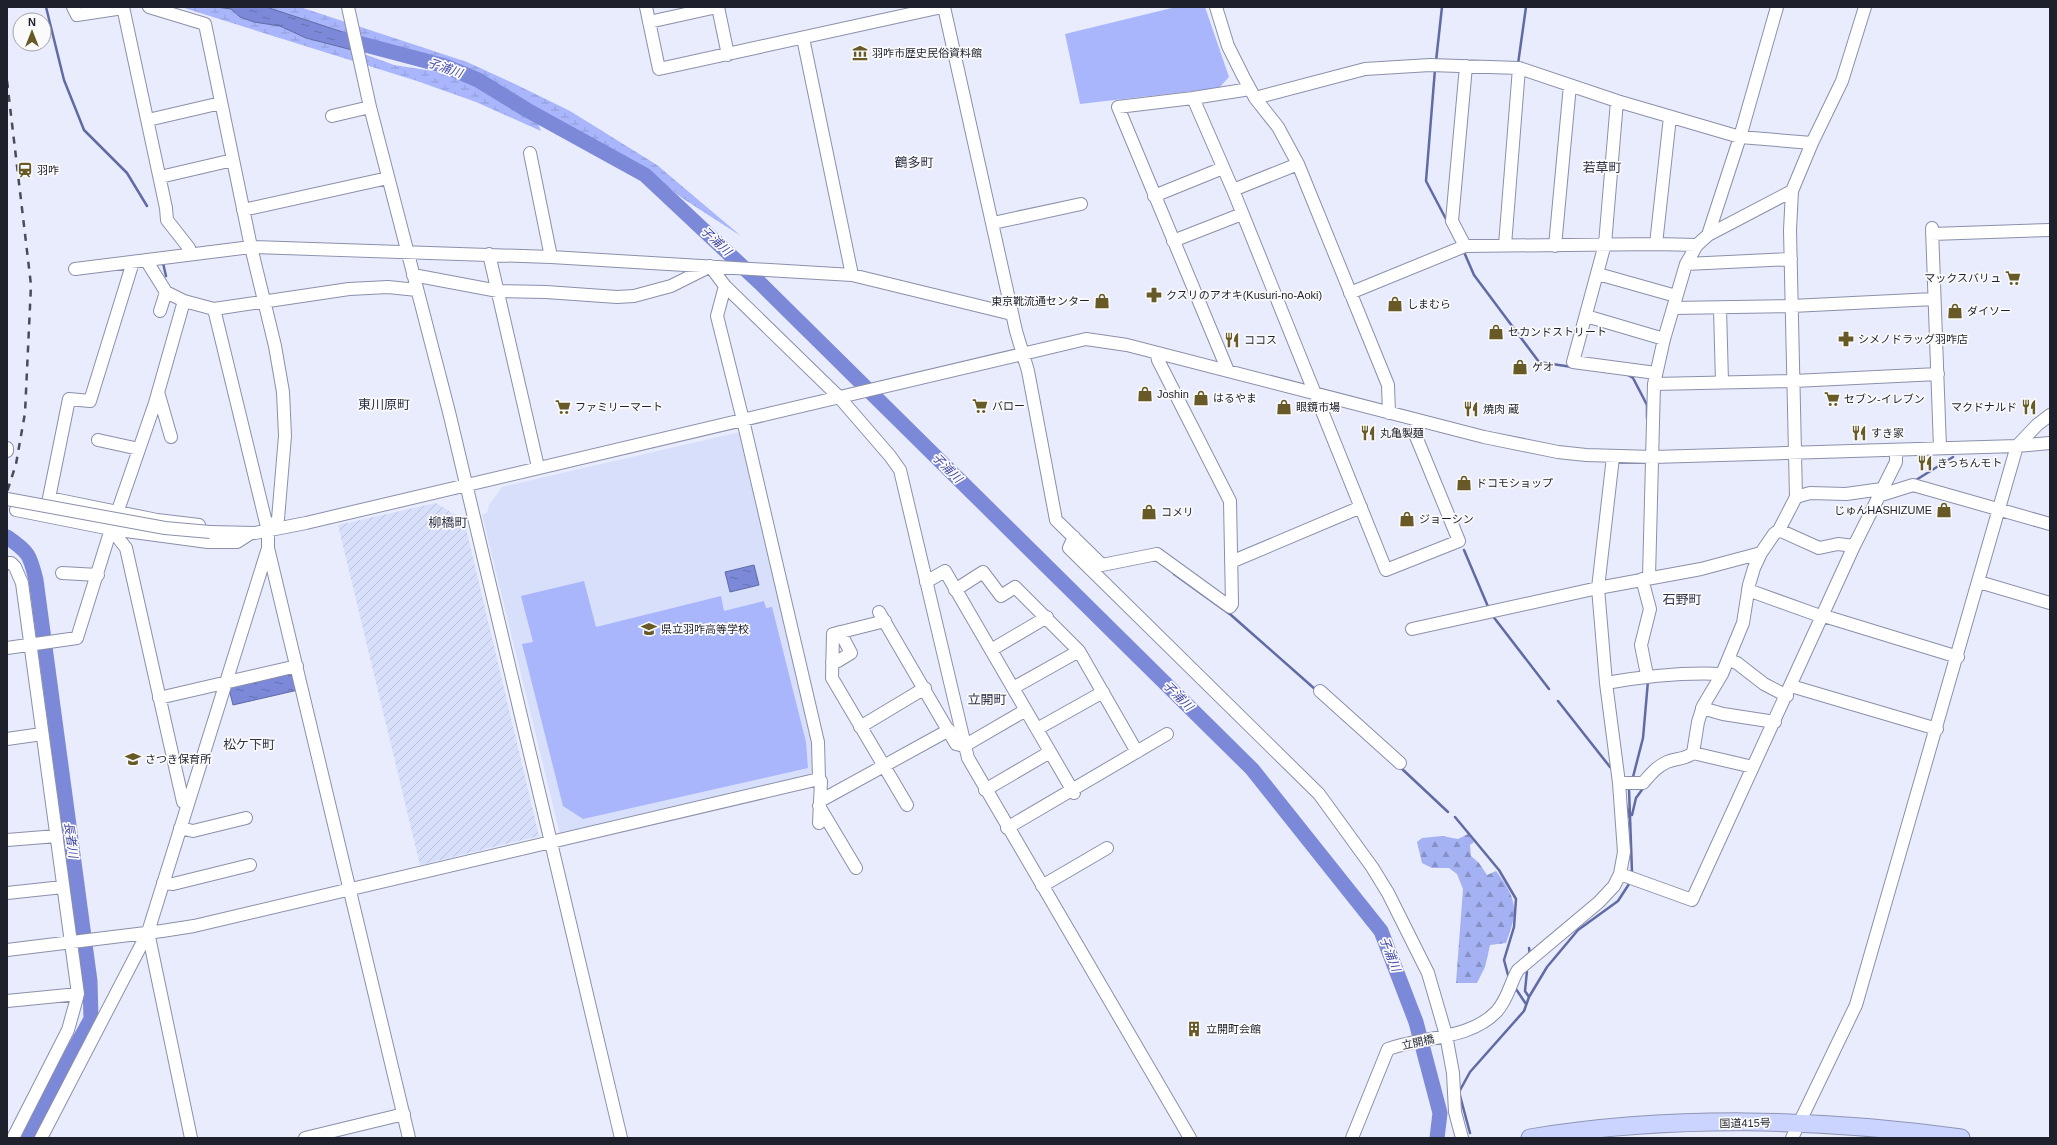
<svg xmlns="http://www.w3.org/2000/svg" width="2057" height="1145" font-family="Arial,'Noto Sans JP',sans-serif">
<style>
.built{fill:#d8dffb}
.industrial{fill:url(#industrial-furrows)}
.grass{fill:#a9b6fb}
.forest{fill:url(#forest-firs)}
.wetland{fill:url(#wetland-marsh)}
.water{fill:url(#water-ripples);stroke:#606aa4}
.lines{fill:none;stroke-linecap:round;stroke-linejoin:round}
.stream{stroke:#606aa4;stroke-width:2.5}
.river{stroke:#7c89d8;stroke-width:15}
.minor-casing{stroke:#8b90aa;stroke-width:14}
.highway-casing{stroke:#8e95b5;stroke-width:19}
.minor{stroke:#fff;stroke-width:12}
.highway{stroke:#cbd4ff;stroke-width:17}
.rail{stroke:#4a4c58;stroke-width:2.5;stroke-dasharray:7 7;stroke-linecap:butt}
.minor-bridge-casing{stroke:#8b90aa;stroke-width:14;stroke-linecap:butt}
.minor-bridge{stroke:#fff;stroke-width:12}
.labels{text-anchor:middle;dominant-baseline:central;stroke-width:3.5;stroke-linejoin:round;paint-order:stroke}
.poi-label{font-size:11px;fill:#1e202b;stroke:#fafafa;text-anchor:start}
.street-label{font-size:11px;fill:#1e202b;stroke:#fafafa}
.water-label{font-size:12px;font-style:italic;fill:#4147a5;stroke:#fafafa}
.quarter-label{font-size:13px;fill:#2e3248;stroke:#fafafa}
</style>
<defs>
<pattern id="industrial-furrows" width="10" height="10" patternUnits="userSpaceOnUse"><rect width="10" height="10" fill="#d8dffb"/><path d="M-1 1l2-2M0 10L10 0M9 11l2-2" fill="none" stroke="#b9bfd7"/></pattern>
<pattern id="forest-firs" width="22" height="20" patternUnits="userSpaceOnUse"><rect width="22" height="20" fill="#a4b1f2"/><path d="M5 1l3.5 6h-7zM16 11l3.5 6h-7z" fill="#8590c4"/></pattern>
<pattern id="wetland-marsh" width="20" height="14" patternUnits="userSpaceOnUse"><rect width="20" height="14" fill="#a9b6fb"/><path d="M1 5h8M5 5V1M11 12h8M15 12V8" fill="none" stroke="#919cd7"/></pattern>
<pattern id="water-ripples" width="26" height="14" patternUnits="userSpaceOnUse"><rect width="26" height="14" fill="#7c89d8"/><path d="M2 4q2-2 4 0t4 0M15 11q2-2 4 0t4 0" fill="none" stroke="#6570af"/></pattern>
</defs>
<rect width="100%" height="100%" fill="#e8ecfd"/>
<path class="built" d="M740 432 815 743 816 776 560 834 482 515 487 513 489 505 502 487Z"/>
<path class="industrial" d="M436 503 464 520 539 836 420 865 338 525Z"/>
<path class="grass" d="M1176 7H1205L1229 77 1219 88 1080 104 1065 34Z
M584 581 596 627 721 596 724 611 764 601 766 608 772 607 806 742 808 768 583 819 563 806 522 644 533 642 521 596Z"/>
<path class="forest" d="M1468 834 1474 842 1470 845 1471 856 1479 863 1487 875 1496 871C1517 899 1519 910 1506 943L1490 945 1485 967 1477 983H1456L1463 889 1457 874 1449 868H1432L1422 863 1417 842 1422 838 1442 836 1458 839Z"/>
<path class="wetland" d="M181 7H216L231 9 240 17 254 22 280 26 306 38 356 51 394 65 439 72 458 77 476 85 538 124 541 131 476 102 417 81Z
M266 7H300L467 62 517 85 570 111 657 165 741 236 682 198 647 170C637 170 621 160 616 151L525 105 516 96 474 73 428 57 329 28Z"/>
<path class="water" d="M216 7H266L352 35 356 51 306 38 280 26 254 22 240 17 231 9Z
M754 565 759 585 730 592 725 572Z
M293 670 298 690 233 705 229 689 230 683Z"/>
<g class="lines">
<path class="stream" d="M46 7 64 80 84 130 127 173 147 206
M1436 61 1442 7
M1518 64 1526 7
M1435 69 1426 181 1447 221
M1464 252 1474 275 1539 362 1572 367
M163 263 166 276
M1626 374 1633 378 1647 405V418
M1916 480 1953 457
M1464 550 1489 609
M1174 574 1231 615 1316 690
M1492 615 1549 689
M1558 701 1610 767
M1400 767 1448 812
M1633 777 1643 738 1648 681
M1629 789 1632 872
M1626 804 1629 817
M1632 815 1636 798 1644 787
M1455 817 1499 870 1516 899 1514 927 1504 960 1508 975
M1529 948 1530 955
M1527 971 1525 991 1529 997
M1516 989 1526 1004
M1470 1133 1459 1092 1470 1072 1524 1011 1529 997 1547 967 1578 930 1618 901 1629 884"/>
<path class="river" d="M343 39 445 66 478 80 527 110 645 175 760 283 1252 769 1381 931 1416 1022 1440 1113 1437 1138
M7 537C29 552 30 555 36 580L90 981 91 1019 25 1138"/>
<defs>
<path id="minor" d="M73 7 77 15 123 8
M123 7 166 208 167 220 189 248 190 254
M149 7 205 24 251 247 275 346 283 392 285 436 278 519 268 531
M348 7 370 107 449 412 621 1138
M646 7 659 69 942 7
M718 7 728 55
M944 7 1016 331 1028 371 1056 520 1102 565 1157 554 1230 607 1232 604 1230 501 1158 360 1157 353
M1216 7 1228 46 1243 76 1255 98 1278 127 1298 164 1388 385 1389 413
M649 22 717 7
M803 38 852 275
M1193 98 1233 190 1386 570 1459 541 1415 434 1418 420
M1255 98 1365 69 1430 65 1519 68 1617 101 1740 137 1812 143
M1617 101 1605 244 1573 362 1656 373
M332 116 370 107
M148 120 221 103
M530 153 551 257
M160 177 233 160
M1233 190 1298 164
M1154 196 1223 168
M243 210 388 178
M993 223 1081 204
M1932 228 1940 448
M1932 234 2050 230
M1708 235 1740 137 1777 7
M1173 241 1242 214
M1656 244 1670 117
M1505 245 1519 68
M1465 246 1452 221 1466 66
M1555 246 1570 85
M489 254 538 467
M146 260 166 292 184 301 214 309 349 289 388 287 417 290
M133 262 90 401 69 399 49 498 157 520 199 525
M1686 264 1791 259
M710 266 725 286 839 397 890 456 900 470 968 758 1190 1138
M75 269 251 247 551 257 852 275 1012 314
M1598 274 1676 296
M413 275 498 291 546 292 617 297 634 296 671 286 709 267
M1350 293 1465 246 1656 244 1697 245 1708 235 1792 191
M1673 308 1792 306 1934 299
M1720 308 1722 382
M214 309 268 531V548L409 1138
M160 311 166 292
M1586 316 1664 339
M1228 371 1118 107 1193 98 1250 89
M1654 384 1794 381 1938 374
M158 392 171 437
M98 440 139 449
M7 448V451
M1878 496 1913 485 2050 524
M1796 497 1810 493 1846 494 1882 489
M16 510 111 529 126 548 183 802 188 804
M115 519 155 403 184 301
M1779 530 1819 548 1838 544 1854 546
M210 532 255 533 306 523 1086 339 1127 345 1484 437 1558 452 1586 455 1653 457 2017 446 2050 443
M1074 537 1069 548 1319 794 1372 867 1388 893 1428 973 1446 1035 1453 1073 1455 1112 1462 1138
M1231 562 1361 507
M7 563H11L15 567 22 583 78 994 68 1030 13 1138
M62 573 98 575
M1649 577 1654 384 1664 339 1686 264 1697 245
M1642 579 1650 609 1641 645 1647 675
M926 582 945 571 1074 793
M1979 582 2050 603
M955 590 983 572 1001 596 1015 587 1079 651 1137 752
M1748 590 1823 617
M879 612 956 744 964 746 1026 710
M1824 616 1958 657
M885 621 833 634 832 678 907 805
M1412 629 1598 588 1701 569 1761 553
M7 648 77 638 111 529 208 542H237L251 533
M991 650 1047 617
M1728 660 1737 663 1764 684 1787 696
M832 662 838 661 851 653 840 632
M1606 683C1646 676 1681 672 1722 674
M1791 686 1937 729
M1013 688 1079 651
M1320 691 1400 763
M159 698 297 666
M1702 708 1723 714 1775 722
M860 727 925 688
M1037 729 1103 692
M7 739 42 734
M1693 753 1753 767
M1619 783H1643C1650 775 1656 767 1667 762 1676 758 1684 760 1693 753L1698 722 1703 706 1722 674 1743 623 1749 585 1754 568 1761 553 1774 534 1779 530 1796 497 1790 230 1792 191 1812 143 1842 81 1865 7
M985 790 1050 752
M820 801 949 730
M819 806 856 868
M819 823 821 781 819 779
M180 828 193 831 246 818
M1007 828 1167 734
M7 840 57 836
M1620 874 1692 900 1854 546 1896 462V450
M163 883 173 884 250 865
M1042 886 1107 848
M7 893 63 887
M148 932 191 1138
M7 950 162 931 194 926 819 779 818 742 743 420 717 316 725 286
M7 1001 78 994
M41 1138 148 932 268 548
M305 1138 404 1114
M1352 1138 1388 1049C1424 1036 1470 1040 1497 1011 1509 997 1510 983 1518 970L1599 902 1614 886 1620 874 1624 852 1619 783 1606 683 1598 588 1613 457
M1792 1138 1856 1005 2017 446 2037 425 2050 415"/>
<path id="highway" d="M1530 1138C1669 1115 1822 1118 1961 1138"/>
</defs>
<use href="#minor" class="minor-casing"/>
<use href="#highway" class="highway-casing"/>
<use href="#minor" class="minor"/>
<use href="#highway" class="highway"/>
<path class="rail" d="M7 81 31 285 25 413 16 464 7 492"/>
<defs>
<path id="minor-bridge" d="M7 499 165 528 210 532"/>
</defs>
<use href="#minor-bridge" class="minor-bridge-casing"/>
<use href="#minor-bridge" class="minor-bridge"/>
</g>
<defs>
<symbol id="museum-bare" viewBox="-9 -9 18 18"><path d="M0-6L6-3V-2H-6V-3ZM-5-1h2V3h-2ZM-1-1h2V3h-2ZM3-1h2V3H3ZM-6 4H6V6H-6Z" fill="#675a27" stroke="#fafafa" stroke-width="2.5" paint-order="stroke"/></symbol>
<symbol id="station-bare" viewBox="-9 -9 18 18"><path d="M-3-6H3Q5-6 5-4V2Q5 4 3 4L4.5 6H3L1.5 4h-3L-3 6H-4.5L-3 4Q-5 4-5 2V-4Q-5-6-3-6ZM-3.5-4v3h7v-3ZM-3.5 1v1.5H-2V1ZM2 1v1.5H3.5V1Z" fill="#675a27" stroke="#fafafa" stroke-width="2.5" paint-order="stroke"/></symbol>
<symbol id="supermarket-bare" viewBox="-9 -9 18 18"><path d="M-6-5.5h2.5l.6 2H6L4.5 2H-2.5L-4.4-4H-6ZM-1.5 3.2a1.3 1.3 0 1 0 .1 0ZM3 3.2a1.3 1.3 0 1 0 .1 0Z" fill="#675a27" stroke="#fafafa" stroke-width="2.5" paint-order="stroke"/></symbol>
<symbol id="pharmacy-bare" viewBox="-9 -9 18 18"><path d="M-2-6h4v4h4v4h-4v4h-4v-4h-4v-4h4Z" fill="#675a27" stroke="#fafafa" stroke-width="2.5" paint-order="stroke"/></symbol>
<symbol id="shop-bare" viewBox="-9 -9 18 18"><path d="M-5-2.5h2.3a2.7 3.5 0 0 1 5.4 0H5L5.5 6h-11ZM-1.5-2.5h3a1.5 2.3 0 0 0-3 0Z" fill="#675a27" stroke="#fafafa" stroke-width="2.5" paint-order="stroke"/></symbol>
<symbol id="restaurant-bare" viewBox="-9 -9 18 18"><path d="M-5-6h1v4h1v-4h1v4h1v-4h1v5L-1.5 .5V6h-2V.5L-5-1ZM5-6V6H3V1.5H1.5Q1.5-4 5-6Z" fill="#675a27" stroke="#fafafa" stroke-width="2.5" paint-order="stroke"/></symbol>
<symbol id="school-bare" viewBox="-9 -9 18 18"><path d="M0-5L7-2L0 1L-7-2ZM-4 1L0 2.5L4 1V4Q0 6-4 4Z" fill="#675a27" stroke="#fafafa" stroke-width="2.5" paint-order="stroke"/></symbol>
<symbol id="building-bare" viewBox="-9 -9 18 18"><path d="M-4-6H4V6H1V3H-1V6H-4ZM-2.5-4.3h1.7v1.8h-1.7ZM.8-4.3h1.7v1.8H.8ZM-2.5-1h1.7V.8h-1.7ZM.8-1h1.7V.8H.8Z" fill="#675a27" stroke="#fafafa" stroke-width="2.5" paint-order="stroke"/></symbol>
</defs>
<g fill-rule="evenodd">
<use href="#museum-bare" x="849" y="42" width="22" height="22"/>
<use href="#station-bare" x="14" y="159" width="22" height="22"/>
<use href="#supermarket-bare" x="2002" y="267" width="22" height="22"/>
<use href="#pharmacy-bare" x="1143" y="284" width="22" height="22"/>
<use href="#shop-bare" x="1091" y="290" width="22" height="22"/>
<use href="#shop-bare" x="1384" y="293" width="22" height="22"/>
<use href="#shop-bare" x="1944" y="300" width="22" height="22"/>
<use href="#shop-bare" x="1485" y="321" width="22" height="22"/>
<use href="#pharmacy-bare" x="1835" y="328" width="22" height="22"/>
<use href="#restaurant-bare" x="1221" y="329" width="22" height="22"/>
<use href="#shop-bare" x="1509" y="356" width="22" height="22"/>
<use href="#shop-bare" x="1134" y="383" width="22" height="22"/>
<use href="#shop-bare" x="1190" y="387" width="22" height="22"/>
<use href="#supermarket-bare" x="1821" y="388" width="22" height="22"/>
<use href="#supermarket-bare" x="969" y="395" width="22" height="22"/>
<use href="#supermarket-bare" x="552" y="396" width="22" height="22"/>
<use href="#shop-bare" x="1273" y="396" width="22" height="22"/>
<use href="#restaurant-bare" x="2018" y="396" width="22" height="22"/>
<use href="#restaurant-bare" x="1460" y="398" width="22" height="22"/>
<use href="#restaurant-bare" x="1357" y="422" width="22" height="22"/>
<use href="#restaurant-bare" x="1848" y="422" width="22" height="22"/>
<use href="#restaurant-bare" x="1914" y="452" width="22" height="22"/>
<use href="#shop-bare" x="1453" y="472" width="22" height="22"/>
<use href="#shop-bare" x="1933" y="499" width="22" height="22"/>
<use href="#shop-bare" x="1138" y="501" width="22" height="22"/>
<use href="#shop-bare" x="1396" y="508" width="22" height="22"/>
<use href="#school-bare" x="638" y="618" width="22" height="22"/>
<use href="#school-bare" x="122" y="748" width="22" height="22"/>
<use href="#building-bare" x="1183" y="1018" width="22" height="22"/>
</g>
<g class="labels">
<g class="poi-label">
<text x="872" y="53">羽咋市歴史民俗資料館</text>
<text x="37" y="170">羽咋</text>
<text x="2001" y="278" text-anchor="end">マックスバリュ</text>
<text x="1166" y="295">クスリのアオキ(Kusuri-no-Aoki)</text>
<text x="1090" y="301" text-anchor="end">東京靴流通センター</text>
<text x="1407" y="304">しまむら</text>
<text x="1967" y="311">ダイソー</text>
<text x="1508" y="332">セカンドストリート</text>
<text x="1858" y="339">シメノドラッグ羽咋店</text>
<text x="1244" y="340">ココス</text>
<text x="1532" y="367">ゲオ</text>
<text x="1157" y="394">Joshin</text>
<text x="1213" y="398">はるやま</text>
<text x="1844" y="399">セブン-イレブン</text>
<text x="992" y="406">バロー</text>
<text x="575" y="407">ファミリーマート</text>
<text x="1296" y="407">眼鏡市場</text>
<text x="2017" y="407" text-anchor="end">マクドナルド</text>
<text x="1483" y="409">焼肉 蔵</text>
<text x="1380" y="433">丸亀製麺</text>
<text x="1871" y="433">すき家</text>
<text x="1937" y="463">きっちんモト</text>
<text x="1476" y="483">ドコモショップ</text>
<text x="1932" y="510" text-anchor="end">じゅんHASHIZUME</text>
<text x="1161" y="512">コメリ</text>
<text x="1419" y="519">ジョーシン</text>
<text x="661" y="629">県立羽咋高等学校</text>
<text x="145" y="759">さつき保育所</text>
<text x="1206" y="1029">立開町会館</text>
</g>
<g class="street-label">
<text transform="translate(1418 1042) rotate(-13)">立開橋</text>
<text transform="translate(1745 1123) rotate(-1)">国道415号</text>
</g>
<g class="water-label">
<text transform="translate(445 68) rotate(19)">子浦川</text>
<text transform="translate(716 241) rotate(43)">子浦川</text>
<text transform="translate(947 468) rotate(45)">子浦川</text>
<text transform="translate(1178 696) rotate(45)">子浦川</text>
<text transform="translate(71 840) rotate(82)">長者川</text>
<text transform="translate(1390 954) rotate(69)">子浦川</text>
</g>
<g class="quarter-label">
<text x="914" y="162">鶴多町</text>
<text x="1602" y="167">若草町</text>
<text x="384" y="404">東川原町</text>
<text x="448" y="522">柳橋町</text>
<text x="1682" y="599">石野町</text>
<text x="987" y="699">立開町</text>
<text x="249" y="744">松ケ下町</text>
</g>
</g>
<rect width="2057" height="1145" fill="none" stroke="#1e202b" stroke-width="16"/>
<g transform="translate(32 32)"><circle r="19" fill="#fafafa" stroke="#a2a3a7"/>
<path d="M0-3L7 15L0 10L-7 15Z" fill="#675a27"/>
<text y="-6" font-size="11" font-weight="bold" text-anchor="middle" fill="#1e202b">N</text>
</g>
</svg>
